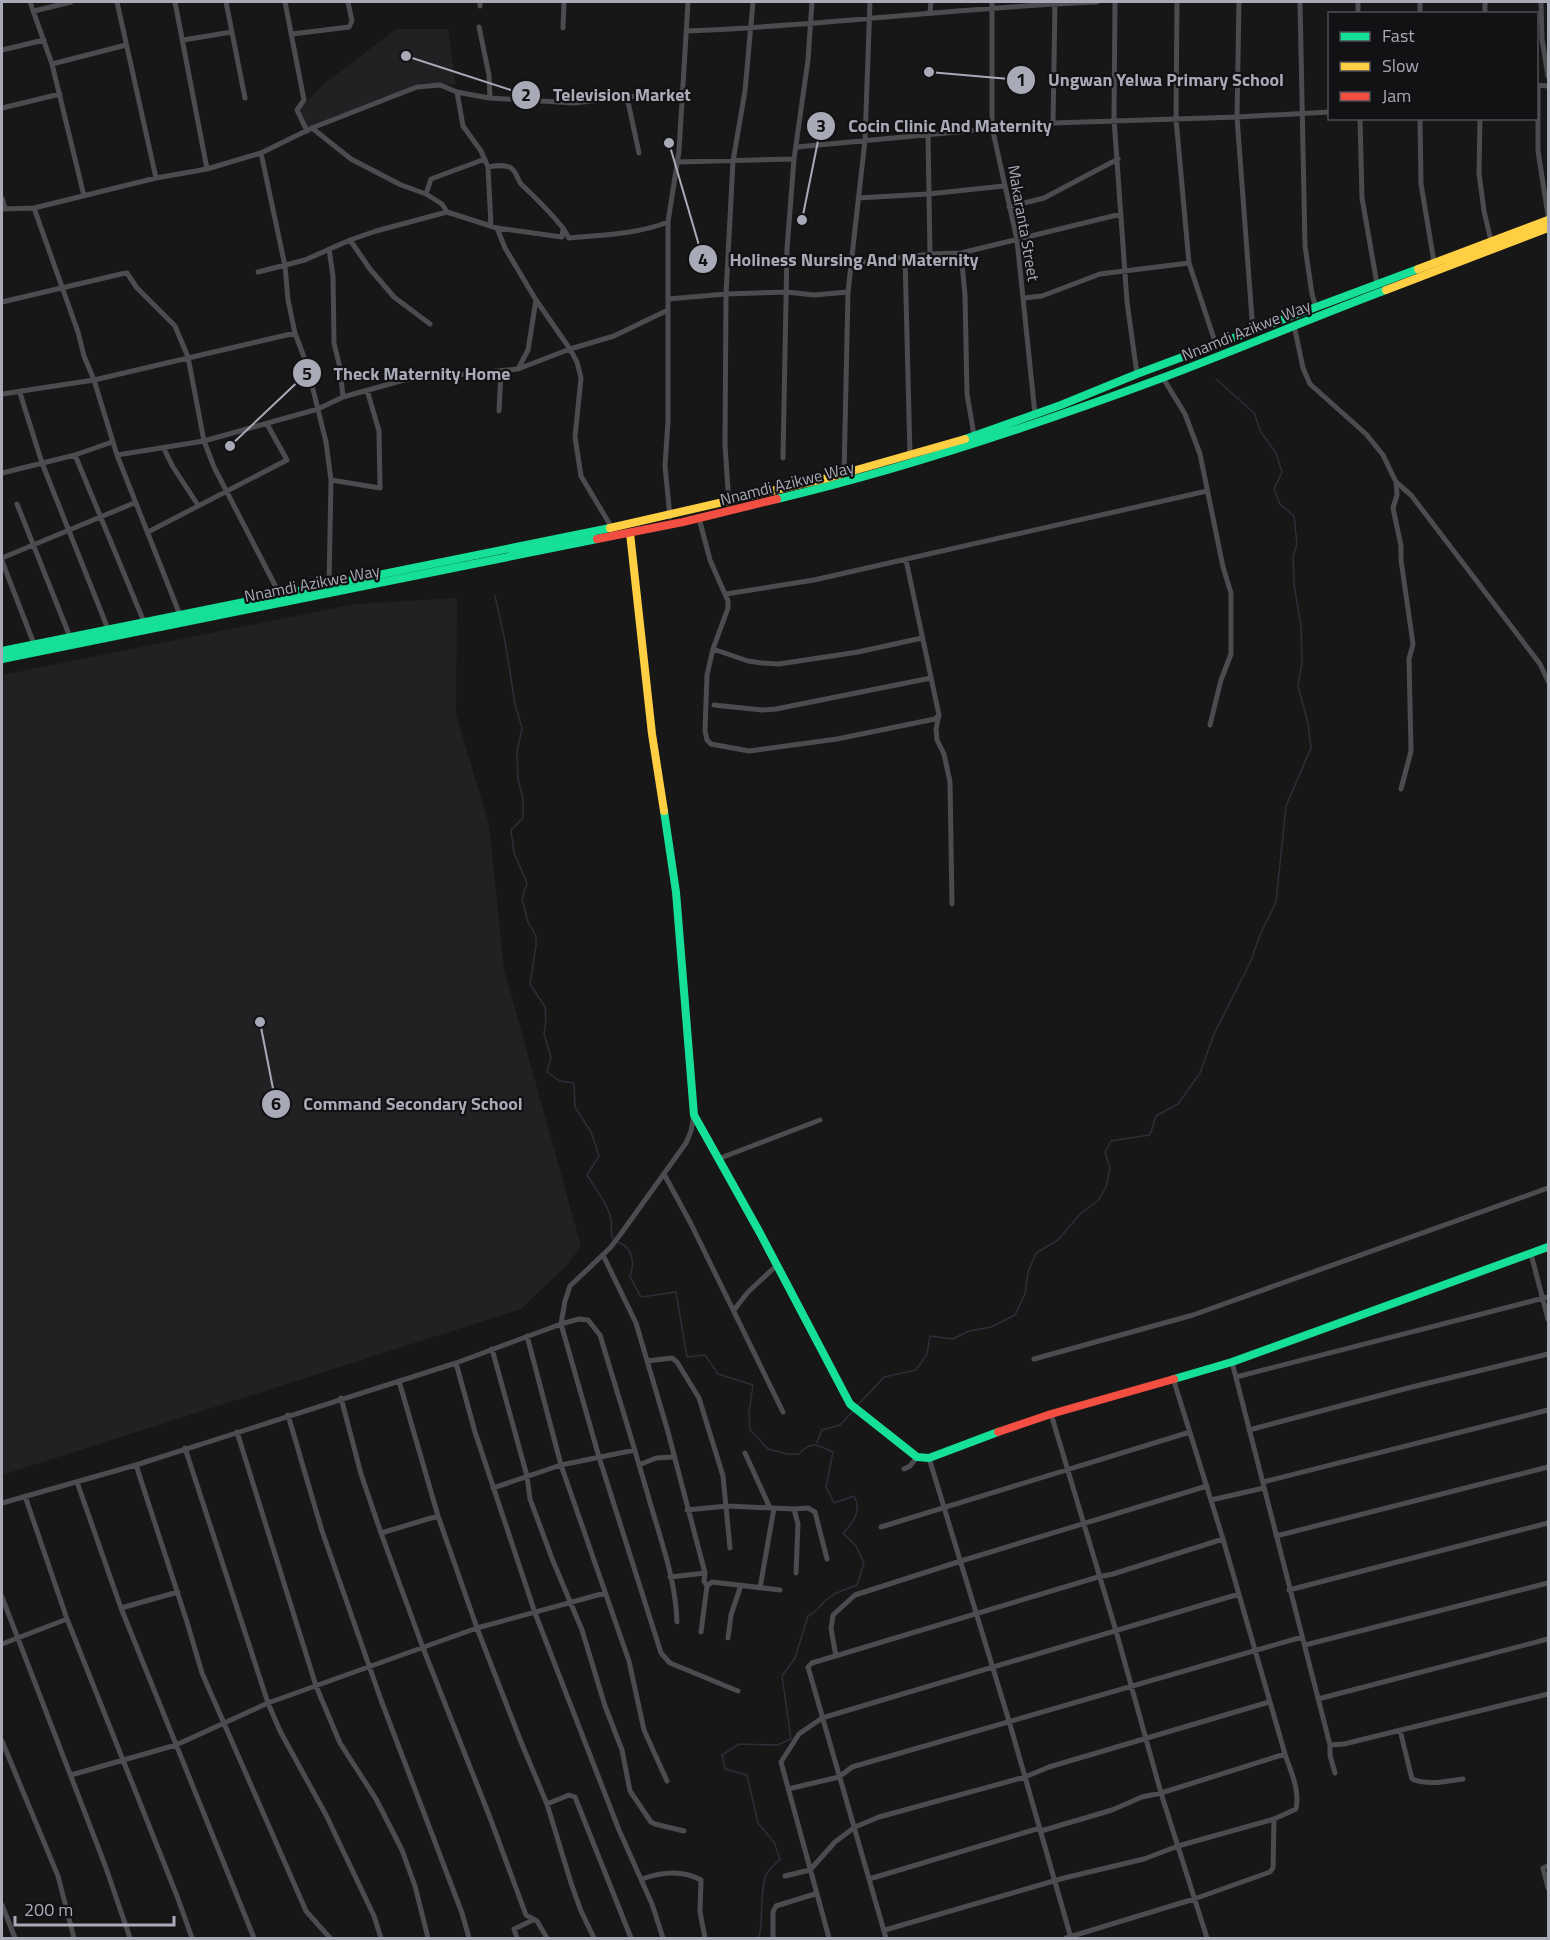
<svg xmlns="http://www.w3.org/2000/svg" width="1550" height="1940" font-family="'Titillium Web',sans-serif">
<style>
.built{fill:#212123}
.lines{fill:none;stroke-linecap:round;stroke-linejoin:round}
.stream{stroke:#2b2f38;stroke-width:1.5}
.street{stroke:#4c4c50;stroke-width:5}
.fast{stroke:#16e098;stroke-width:8}
.slow{stroke:#ffcf43;stroke-width:8}
.jam{stroke:#f24e42;stroke-width:8}
.labels{text-anchor:middle;dominant-baseline:central;stroke-width:4.5;stroke-linejoin:round;paint-order:stroke}
.street-label{font-size:16px;fill:#a9aab7;stroke:#121113}
.leader{fill:none;stroke:#a9aab7;stroke-width:2}
.callout-dot{fill:#a9aab7;stroke:#121113;stroke-width:2}
.mark-label{font-size:18px;text-anchor:middle;font-weight:bold;fill:#111}
.callout-label{font-size:18px;text-anchor:middle;font-weight:bold;fill:#a9aab7;stroke:#121113;stroke-width:4.5;stroke-linejoin:round;paint-order:stroke}
</style>
<rect width="100%" height="100%" fill="#171717"/>
<path class="built" d="M396 29H448L456 85 422 83 306 128 300 109 323 85Z
M457 598 456 714 489 825 504 969 581 1246 568 1264 521 1309 2 1475V675L356 604Z"/>
<g class="lines">
<path class="stream" d="M495 596 505 641 515 704 522 728 517 752 518 779 523 799V818L511 830 514 853 527 883 522 899 528 922 536 936V946L530 984 545 1007 546 1020 544 1034 551 1057 547 1072 560 1081 574 1083 575 1107 591 1132 599 1156 587 1175C595 1188 608 1204 611 1220 612 1227 610 1232 613 1239
M617 1242C633 1247 635 1262 630 1277L641 1297 676 1292 687 1357 705 1355 718 1374 753 1385 749 1412 750 1430 768 1449 787 1454H799C812 1440 817 1445 833 1452L826 1487 834 1503 854 1496C862 1511 854 1522 843 1533L856 1546 864 1563 857 1585C847 1589 834 1592 826 1600 817 1608 820 1610 808 1616L795 1658 782 1676 791 1739 777 1745 739 1744 722 1755 725 1769 747 1775 758 1823 774 1842 780 1859C776 1863 771 1868 767 1873 760 1884 763 1922 759 1938
M856 1407 884 1377 916 1370 927 1354 930 1336 953 1339 969 1331 991 1327 1015 1315 1025 1294 1028 1272 1036 1253 1058 1240 1081 1213 1098 1201 1106 1187 1110 1168 1105 1152 1111 1141 1150 1135 1156 1116 1178 1104 1200 1073 1214 1034 1250 963 1260 935 1276 902 1286 806 1311 748 1308 723 1298 686 1302 662 1301 627 1294 584 1293 556 1297 544 1294 516 1280 504 1274 489 1282 472 1276 453 1261 432 1254 413 1216 379
M817 1443 822 1430 840 1425 853 1411"/>
<path class="street" d="M30 2 52 64 84 196
M117 2 156 178
M175 2 207 169
M226 2 245 98
M285 2 304 100 297 110 307 131
M480 2V6
M992 2V127L1017 240 1035 414
M1115 2 1114 119 1127 302 1137 374
M1177 2 1176 119 1189 263 1216 345
M1239 2 1237 117 1253 332
M1300 2 1305 246 1312 294 1316 308
M1358 2V14
M1485 2V14
M1541 2 1542 39 1548 76
M34 11 71 2
M930 12 931 2
M1420 14V2
M479 27 489 75 490 98
M563 28 564 2
M687 31C824 26 960 7 1097 2
M292 34 349 27 352 21 348 2
M183 40 232 32
M2 50 44 40
M52 64 126 45
M1536 85 1548 86
M1538 85V151L1548 215
M457 92 463 126 481 151 488 167 491 226
M627 97 639 153
M2 108 60 94
M1360 118 1362 198 1377 284
M1420 118 1421 184 1434 262
M1480 118 1479 173 1484 211 1491 241
M1053 123 1055 2
M312 128 351 159 401 185 426 194 442 204 447 212 497 228 562 237 563 228 569 238C601 235 638 234 668 222
M928 135 930 254
M797 147 1053 123 1237 117 1330 112
M261 153 285 266 288 300 295 333 307 365 326 442 331 480 329 585
M677 162 794 159
M488 167C495 166 504 164 511 168 517 172 517 179 521 184 536 198 550 212 563 228
M426 194 431 179 485 159
M2 198 5 208
M858 198 928 194 1004 186
M1009 207 1044 198 1118 159
M34 208 78 332 84 356 94 380 117 455 180 615
M2 209 34 208 156 178 207 169 261 153 312 128 417 87 440 85 457 92 489 98 574 103 663 93 682 95
M497 228 505 248 536 300 570 349 577 362 581 378 575 437 581 476 612 528
M350 240 370 269 394 297 430 324
M329 249 333 276 334 343 340 368 343 397
M961 253 965 295 967 394 974 435
M905 257 910 456
M850 264 930 254 961 253 1121 214
M258 272 305 260 350 240 376 231 447 212
M1024 298 1042 296 1100 274 1189 263
M668 299 726 294 787 292 814 295 848 292
M2 302 121 274 127 273 137 288 175 326 188 357 204 441 214 467 280 595
M1294 325 1303 368 1310 384 1366 434 1383 455 1396 482 1411 495 1540 664 1548 681
M518 369 528 350 536 300
M1163 378 1185 414 1200 454 1223 567 1231 593V654L1221 680 1210 725
M20 393 42 463 108 629
M2 394 94 380 295 333
M499 411 501 371
M164 449 173 467 198 505
M75 455 144 622
M117 455 204 441 318 409 343 397 404 380 518 369 570 349 614 336 668 310
M783 458 787 249 794 159 808 60 812 2
M2 473 75 455 112 442
M844 475 848 292 865 140 870 2
M331 480 380 488 379 431 367 390
M1396 482 1397 495 1393 508 1401 546V560L1413 644 1409 659 1411 751 1401 789
M17 504 70 637
M729 504 725 445 726 294 733 161 745 91 753 2
M670 517 665 466 668 421V222L679 151 688 2
M699 518 710 560 728 601V608L713 649 707 675 705 731 707 740 711 744 749 751 837 739 935 719 939 715
M148 532 287 460 267 424
M2 558 134 503
M906 560 939 715 936 729 937 740 944 754 950 782 952 904
M2 561 34 644
M726 594 814 580 1207 491
M713 649 748 661 762 663 779 664 858 652 922 638
M714 705 762 710 776 709 931 678
M694 1115 691 1131 686 1143 620 1235 610 1248 570 1286 565 1301 561 1324 599 1457 661 1653 670 1663 738 1691
M718 1159 820 1120
M664 1174 691 1224 783 1412
M1531 1254 1548 1319
M603 1255 636 1323 668 1432 705 1573 704 1581 707 1586 712 1582 780 1590
M734 1310 748 1292 777 1265
M527 1336 561 1465 629 1661 644 1730 667 1781
M492 1349 527 1476 530 1499 553 1561 582 1630 605 1706 622 1750 630 1791 651 1822 655 1824 684 1831
M1034 1359 1193 1315 1548 1188
M647 1361 672 1358 677 1362 699 1398 723 1476 730 1548
M1232 1362 1330 1745V1755L1335 1773
M456 1363 475 1432 535 1613 619 1830 652 1904 663 1938
M1236 1377 1548 1297
M399 1381 438 1516 477 1628 521 1742 547 1804 571 1883 581 1911 594 1938
M341 1398 361 1474 381 1533 423 1648 489 1815 526 1915 537 1921 547 1938
M1051 1414 1116 1631 1161 1793 1207 1938
M288 1415 322 1531 381 1700 462 1913 469 1938
M1249 1430 1408 1388 1548 1354
M237 1432 316 1686 340 1743 376 1799 402 1850 415 1886 428 1938
M185 1448 268 1703 280 1731 326 1815 374 1916 381 1938
M745 1453 770 1508
M929 1458 1009 1721 1071 1938
M136 1465 187 1622 202 1673 306 1911 330 1938
M639 1465 656 1458 674 1457
M904 1469 910 1466 917 1457
M77 1482 121 1608 254 1938
M1263 1482 1548 1410
M493 1488 561 1465 635 1450
M25 1496 67 1619 177 1896 192 1938
M1211 1500 1264 1488
M2 1503 136 1465 456 1363 561 1324 579 1319 588 1320 600 1335C617 1392 635 1449 651 1506 662 1543 676 1583 677 1622
M794 1509 808 1508 815 1512 827 1559
M687 1510 727 1506 794 1509 798 1524 796 1573
M881 1527 1190 1432
M381 1533 438 1516
M1276 1536 1548 1467
M670 1577 705 1573
M760 1588 774 1508
M1289 1590 1548 1523
M2 1597 105 1865 130 1938
M121 1608 178 1592
M701 1632 707 1586
M728 1638 731 1615 741 1585
M2 1644 67 1619
M1305 1645 1548 1583
M836 1656 831 1629 833 1615 855 1595 961 1561 1207 1486
M1318 1699 1548 1639
M1400 1730 1412 1779C1428 1786 1447 1781 1463 1779
M2 1741 58 1876 74 1938
M1330 1745 1344 1744 1548 1694
M71 1775 176 1745 268 1703 477 1628 605 1593
M788 1789 839 1777 852 1767 1302 1637
M547 1804 569 1795 575 1797 631 1938
M1041 1831 1112 1810 1142 1797 1161 1793 1285 1754
M1548 1866 1543 1868 1548 1888
M785 1876 810 1870 835 1842 855 1827 879 1817 1025 1777 1049 1767 1269 1702
M642 1879C661 1872 683 1870 701 1880L700 1912 705 1938
M869 1879 1040 1828
M2 1905 15 1938
M885 1930 1064 1878 1144 1859 1178 1846 1274 1819 1296 1809C1300 1790 1291 1772 1285 1754L1223 1539 1173 1378
M517 1938 514 1929 533 1920
M773 1938V1912L776 1906 815 1894
M829 1938 781 1762 799 1734 822 1718 1239 1594
M886 1938 808 1667 812 1663 1098 1577 1113 1574 1223 1539
M1066 1938 1194 1899 1270 1872 1273 1868 1274 1819"/>
<path class="fast" d="M965 439 1061 405 1137 374 1418 269
M777 499C908 468 1036 425 1162 378 1237 350 1311 318 1386 290
M2 651 610 528
M2 659 597 539
M664 811 676 892 694 1115 760 1233 850 1404 917 1457 929 1458 998 1432
M1174 1379 1232 1362 1548 1247"/>
<path class="slow" d="M1418 269 1548 220
M1386 290 1548 228
M610 528 828 478 965 439
M630 533 652 734 664 811"/>
<path class="jam" d="M597 539 683 522 777 499
M998 1432 1051 1414 1174 1379"/>
</g>
<g class="labels">
<g class="street-label">
<text transform="translate(1024 223) rotate(80)">Makaranta Street</text>
<text transform="translate(1246 330) rotate(-22)">Nnamdi Azikwe Way</text>
<text transform="translate(787 483) rotate(-14)">Nnamdi Azikwe Way</text>
<text transform="translate(312 583) rotate(-11)">Nnamdi Azikwe Way</text>
</g>
</g>
<path class="leader" d="M929 72L1021 80M406 56L526 95M802 220L821 126M669 143L703 259M230 446L307 373M260 1022L276 1104"/>
<g class="callout-dot">
<circle cx="929" cy="72" r="6"/>
<circle cx="406" cy="56" r="6"/>
<circle cx="802" cy="220" r="6"/>
<circle cx="669" cy="143" r="6"/>
<circle cx="230" cy="446" r="6"/>
<circle cx="260" cy="1022" r="6"/>
<circle cx="1021" cy="80" r="15"/>
<circle cx="526" cy="95" r="15"/>
<circle cx="821" cy="126" r="15"/>
<circle cx="703" cy="259" r="15"/>
<circle cx="307" cy="373" r="15"/>
<circle cx="276" cy="1104" r="15"/>
</g>
<g class="mark-label">
<text x="1021" y="86">1</text>
<text x="526" y="101">2</text>
<text x="821" y="132">3</text>
<text x="703" y="266">4</text>
<text x="307" y="380">5</text>
<text x="276" y="1110">6</text>
</g>
<g class="callout-label">
<text x="1166" y="86">Ungwan Yelwa Primary School</text>
<text x="622" y="101">Television Market</text>
<text x="950" y="132">Cocin Clinic And Maternity</text>
<text x="854" y="266">Holiness Nursing And Maternity</text>
<text x="422" y="380">Theck Maternity Home</text>
<text x="413" y="1110">Command Secondary School</text>
</g>
<rect width="1550" height="1940" fill="none" stroke="#a9aab7" stroke-width="6"/>
<rect x="1328" y="12" width="210" height="108" fill="#121113" stroke="#4e4e55" stroke-width="1.5"/>
<rect x="1340" y="32" width="30" height="9" fill="#16e098" stroke="#4e4e55" stroke-width="1.5"/>
<text x="1382" y="42" font-size="18" fill="#a9aab7">Fast</text>
<rect x="1340" y="62" width="30" height="9" fill="#ffcf43" stroke="#4e4e55" stroke-width="1.5"/>
<text x="1382" y="72" font-size="18" fill="#a9aab7">Slow</text>
<rect x="1340" y="92" width="30" height="9" fill="#f24e42" stroke="#4e4e55" stroke-width="1.5"/>
<text x="1382" y="102" font-size="18" fill="#a9aab7">Jam</text>
<path d="M15 1916v9h159v-9" fill="none" stroke="#a9aab7" stroke-width="3"/>
<text x="24" y="1916" font-size="18" fill="#a9aab7" stroke="#121113" stroke-width="4.5" paint-order="stroke">200 m</text>
</svg>
